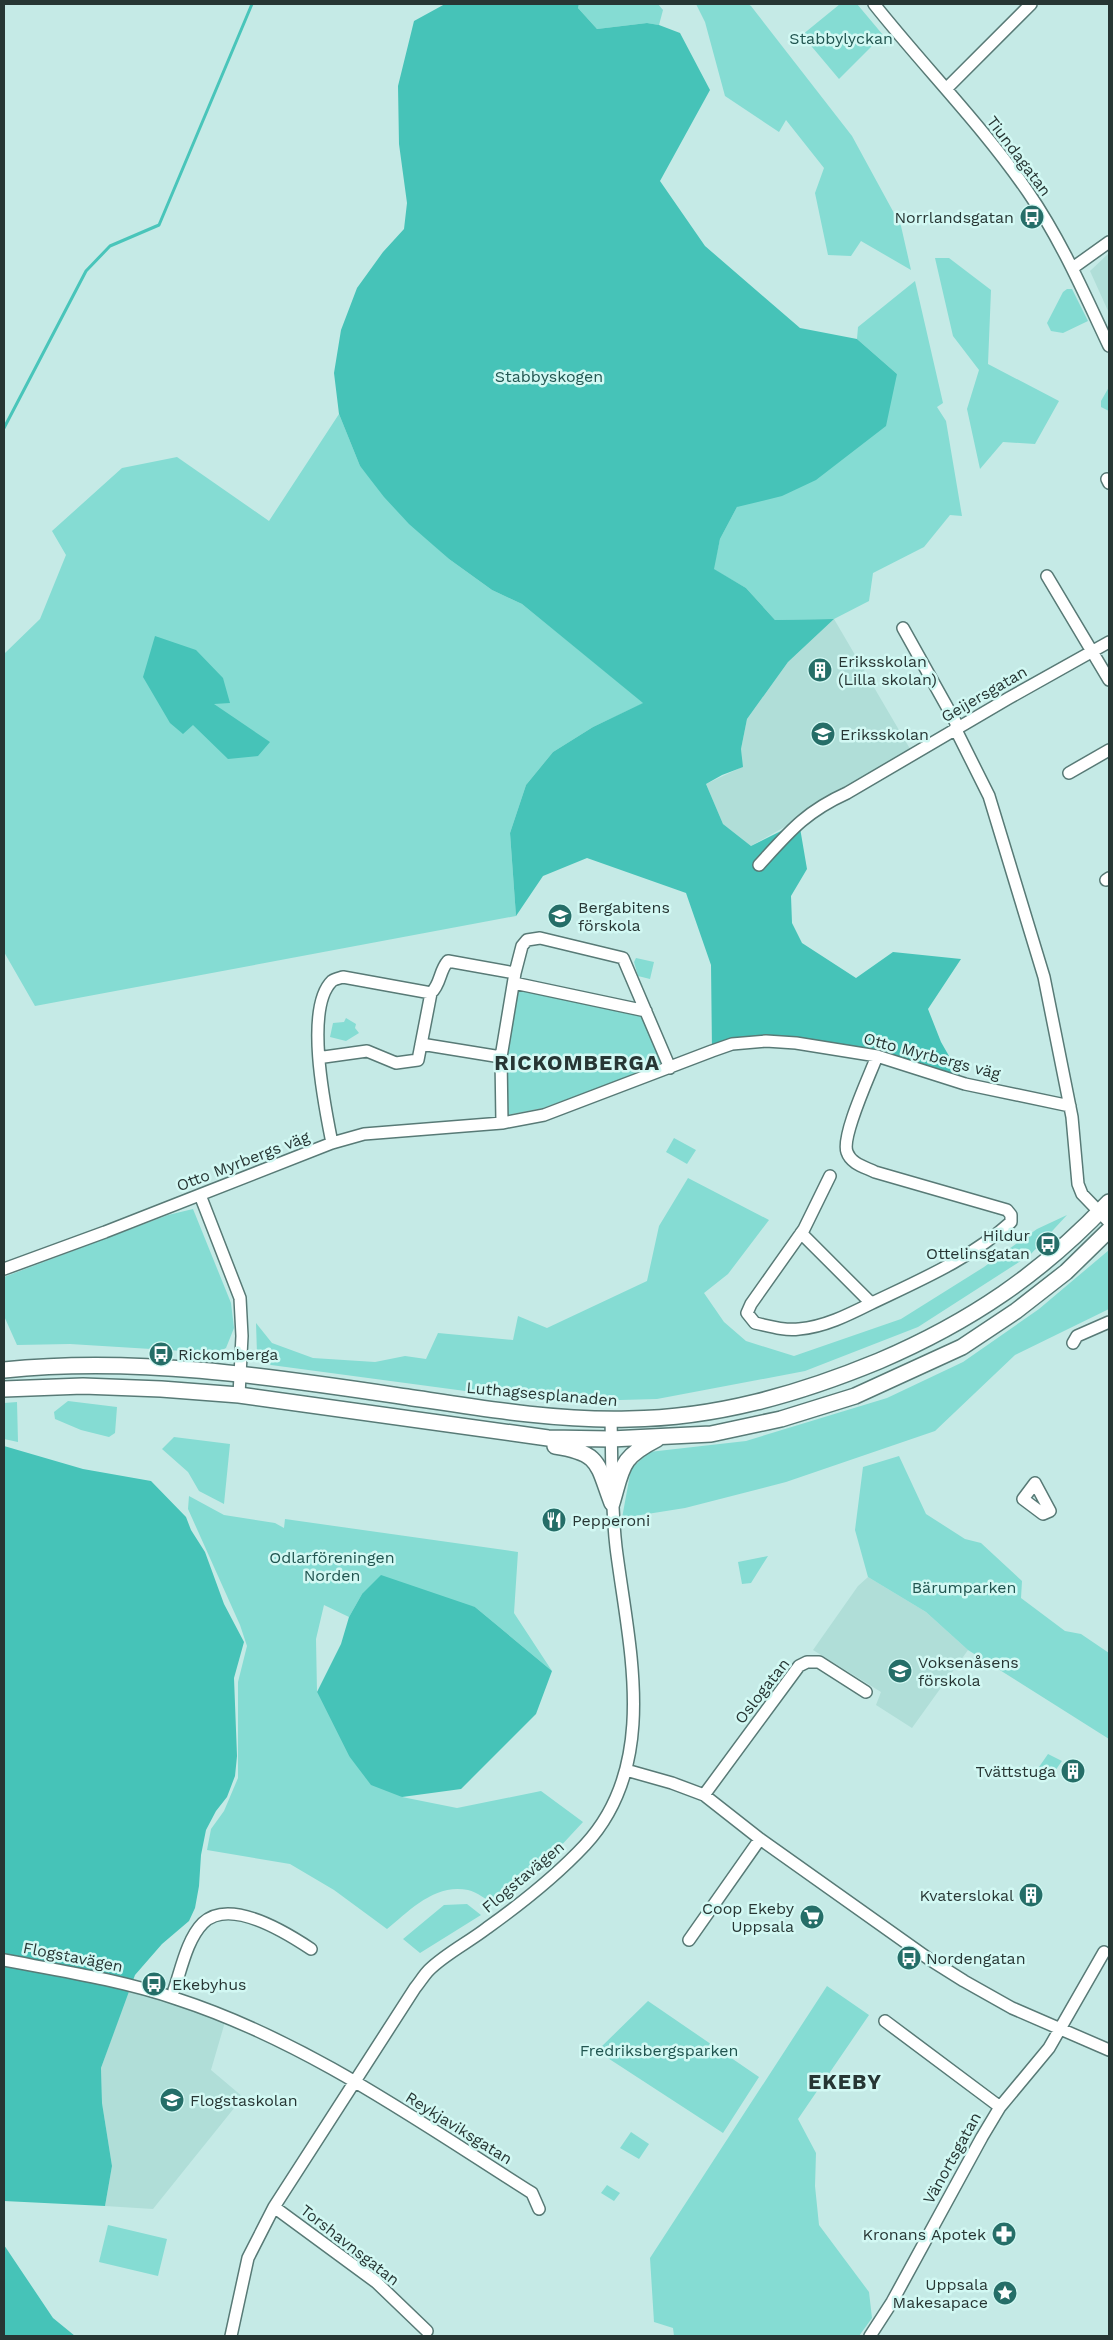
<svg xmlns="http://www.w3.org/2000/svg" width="1113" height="2340" font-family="'Work Sans',sans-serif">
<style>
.built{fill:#b0ded8}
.green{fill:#85dcd3}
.forest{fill:#46c3b8}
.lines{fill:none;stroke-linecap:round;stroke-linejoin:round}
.stream{stroke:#49c5ba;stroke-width:3}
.minor-casing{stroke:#587a76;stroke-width:14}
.major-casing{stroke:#587a76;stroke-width:18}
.minor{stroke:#fff;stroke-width:11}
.major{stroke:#fff;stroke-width:15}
.labels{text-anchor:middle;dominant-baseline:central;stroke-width:5;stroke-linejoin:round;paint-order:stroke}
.park-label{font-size:16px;fill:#215550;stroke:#d2f8f3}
.street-label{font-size:16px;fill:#273634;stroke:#d2f8f3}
.poi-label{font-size:16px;fill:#273634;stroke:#d2f8f3;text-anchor:start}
.district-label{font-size:21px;font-weight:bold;letter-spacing:1px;fill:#273634;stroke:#d2f8f3}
</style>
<rect width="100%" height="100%" fill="#c5eae6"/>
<path class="built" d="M1109 253V313L1090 271Z
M834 619 913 754 751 846 723 824 706 784 742 767 741 749 747 719 788 662Z
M868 1577 926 1612 968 1650 912 1728 876 1705 881 1692 813 1650 858 1586Z
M129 1989 225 2022 211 2070 243 2097 153 2209 105 2206 112 2166 102 2103 101 2068Z"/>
<path class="green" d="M579 4H658L663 10 659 25 647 23 597 29 578 8Z
M696 4H748L751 6 852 136 901 226 911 270 861 241 851 256 828 255 815 193 824 168 786 120 779 132 725 96 705 22Z
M840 4H857L883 35 839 79 802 35Z
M935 258H949L991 290 988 364 1059 401 1035 444 1003 442 980 469 967 409 979 370 953 336Z
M915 281 943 403 937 407 946 421 962 516 950 515 924 547 873 573 869 601 834 619 775 620 746 588 713 569 720 539 737 507 897 374 857 339 858 327Z
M1067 289H1072L1088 321 1063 333 1051 331 1047 323 1063 292Z
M1109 387V411L1101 407V401Z
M339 414 360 466 404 518 449 559 492 590 522 604 644 703 593 727 553 752 526 785 510 833 516 916 35 1006 4 952V654L40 619 66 555 52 531 122 468 177 457 269 521Z
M636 958 654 962 650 979 638 976 634 962Z
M514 983 646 1011 668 1062 543 1108 502 1116 501 1057Z
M346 1018 356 1024 355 1028 359 1033 346 1041 330 1037 333 1023 344 1022Z
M674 1138 696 1150 687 1164 666 1152Z
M688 1178 769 1220 728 1274 704 1293 724 1322 746 1341 794 1356 901 1319 984 1267 1037 1229 1067 1215 1030 1255 918 1327 805 1371 657 1399 547 1402 271 1365 257 1354 256 1323 272 1343 313 1358 375 1362 405 1356 426 1359 438 1333 513 1340 518 1316 547 1328 647 1281 659 1226Z
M193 1209 231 1303 234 1328 226 1348 216 1353 70 1344 17 1345 4 1316V1277L168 1215Z
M1109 1250V1309L1015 1355 935 1431 786 1482 685 1508 622 1518 631 1469 649 1452 746 1441 887 1398 963 1362 1039 1309Z
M68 1401 117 1407 115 1433 109 1437 81 1430 55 1419 54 1412Z
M17 1402 18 1442 4 1439V1403Z
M174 1437 230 1444 224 1504 199 1491 188 1472 162 1449Z
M899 1456 926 1514 965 1539 981 1543 1022 1581 1021 1598 1065 1631 1081 1634 1109 1653V1739L968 1650 926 1612 868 1577 855 1530 863 1467Z
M189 1496 224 1515 275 1523 284 1528 285 1519 518 1552 514 1613 552 1671 475 1607 362 1594 349 1617 324 1605 316 1639 317 1692 349 1756 402 1797 457 1808 541 1791 583 1822 557 1850 495 1905C487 1900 477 1892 468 1890 435 1883 409 1911 387 1929L334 1890 290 1864 207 1850 211 1829 224 1811 238 1778V1682L247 1646 240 1625 188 1509Z
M768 1556 751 1583 742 1584 738 1562Z
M1048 1754 1062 1761 1052 1775 1039 1767Z
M467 1904 481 1915 420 1953 403 1939 444 1905Z
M827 1986 869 2015 798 2119 816 2153 815 2186 819 2225 869 2292 872 2318 859 2336H674L673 2328 654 2322 650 2258Z
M648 2001 759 2077 723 2133 597 2051Z
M631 2132 649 2144 639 2159 620 2148Z
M607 2185 620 2193 614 2201 601 2193Z
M108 2225 167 2239 158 2276 99 2262Z"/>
<path class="forest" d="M445 4H579L578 8 597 29 647 23 659 25 680 33 710 90 660 181 705 246 800 328 857 339 897 374 886 426 816 480 782 496 737 507 720 539 714 569 746 588 775 620 834 619 788 662 747 719 741 749 743 767 722 775 706 784 723 824 751 846 799 822 807 869 791 896 792 923 802 943 856 978 893 952 961 959 928 1009 941 1042 965 1084 877 1056 796 1043 712 1051 711 965 686 893 587 858 543 876 516 916 510 833 526 785 553 752 593 727 643 703 522 604 492 590 449 559 409 524 384 497 360 466 339 414 334 373 341 330 357 288 383 252 404 229 407 203 399 144 398 86 414 21Z
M155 636 196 650 223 678 230 703 214 704 270 742 258 756 228 759 193 725 183 734 170 723 143 677Z
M4 1446 83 1469 151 1481 186 1517 191 1530 205 1552 224 1604 244 1642 234 1678 237 1756 235 1776 227 1797 216 1811 206 1830 201 1855 199 1886 195 1908 189 1921 162 1944 135 1975 101 2068 102 2103 112 2166 105 2206 4 2201Z
M381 1575 475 1607 552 1671 536 1714 461 1789 402 1797 371 1785 349 1756 317 1692 341 1644 349 1617 362 1594Z
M4 2245 53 2318 75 2336H4Z"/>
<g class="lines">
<path class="stream" d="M4 428 86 271 110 246 159 225 252 4"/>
<defs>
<path id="minor" d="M874 4C924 67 982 125 1028 192 1061 240 1084 293 1109 346
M946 89 1031 4
M1074 267 1109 242
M1107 479 1109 483
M1047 576 1109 680
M903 628 956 723V730L989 796 1044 977 1072 1117 1078 1184 1082 1194 1109 1222
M1069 773 1109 750
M759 865C789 832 805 812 847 793L1009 698 1109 642
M1106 880 1109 878
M514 983 646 1011
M421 1044 501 1057
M319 1055 324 1057 367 1051 396 1063 418 1060 431 993
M502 1123 501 1057 515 973 522 946 527 940 540 938 623 958 670 1068
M332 1143C325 1108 304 1008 332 981 335 979 340 978 343 977L431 993C441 984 439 971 448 961L515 973
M830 1176 804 1229 751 1304 747 1313 755 1323C769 1326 784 1331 799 1329 824 1327 848 1315 870 1304 920 1280 970 1259 1011 1222V1215L1007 1210 875 1172C865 1167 851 1164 847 1152 841 1136 870 1075 877 1056
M200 1195 240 1298 242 1336 239 1395
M801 1233 871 1303
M4 1269 105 1232 332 1143 364 1134 502 1123 544 1115 712 1051 732 1044 766 1041 796 1043 877 1056 965 1084 1070 1106
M1073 1343 1077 1336 1109 1322
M1035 1483 1050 1511 1043 1514 1023 1499Z
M626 1770 672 1783 704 1795 760 1839 929 1959 964 1981 1012 2008 1109 2050
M704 1795 799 1666 807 1662H819L866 1692
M689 1940 760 1839
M4 1960C62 1971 121 1980 177 1999 306 2041 418 2121 532 2193L539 2209
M174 1990C181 1970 187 1939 203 1923 230 1897 287 1933 311 1949
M885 2021 1000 2107
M274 2207 376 2282 427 2331
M231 2336 248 2258 274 2207 415 1988C420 1982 424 1975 429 1970 445 1954 469 1942 487 1928 522 1903 556 1876 585 1845 661 1763 628 1644 616 1547 611 1504 612 1461 611 1418
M870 2336 892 2302 982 2137 1000 2107 1049 2048 1104 1952"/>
<path id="major" d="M4 1370C139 1356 273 1377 407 1397 480 1408 555 1421 629 1419 716 1418 799 1394 879 1361 970 1322 1041 1274 1109 1202
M4 1389 83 1386 161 1389 239 1395 548 1438 611 1439 711 1434 781 1419 855 1396 962 1347 1016 1311 1066 1272 1109 1230
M555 1446C601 1453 597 1464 612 1503
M612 1503C623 1466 620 1458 657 1439"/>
</defs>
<use href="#minor" class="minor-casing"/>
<use href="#major" class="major-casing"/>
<use href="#minor" class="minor"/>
<use href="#major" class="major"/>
</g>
<defs>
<symbol id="bus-disc" viewBox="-11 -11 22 22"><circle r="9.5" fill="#256e68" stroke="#d2f8f3"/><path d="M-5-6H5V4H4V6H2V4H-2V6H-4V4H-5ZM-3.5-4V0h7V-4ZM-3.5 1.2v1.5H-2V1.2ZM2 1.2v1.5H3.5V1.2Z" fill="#fff"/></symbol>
<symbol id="building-disc" viewBox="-11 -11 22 22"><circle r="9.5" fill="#256e68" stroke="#d2f8f3"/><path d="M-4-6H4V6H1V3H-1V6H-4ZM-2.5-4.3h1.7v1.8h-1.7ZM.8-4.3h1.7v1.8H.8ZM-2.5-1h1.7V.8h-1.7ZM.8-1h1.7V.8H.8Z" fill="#fff"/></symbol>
<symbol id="school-disc" viewBox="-11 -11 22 22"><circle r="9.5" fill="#256e68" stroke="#d2f8f3"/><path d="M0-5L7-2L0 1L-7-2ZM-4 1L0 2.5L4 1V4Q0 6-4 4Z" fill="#fff"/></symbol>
<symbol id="restaurant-disc" viewBox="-11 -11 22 22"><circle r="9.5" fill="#256e68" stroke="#d2f8f3"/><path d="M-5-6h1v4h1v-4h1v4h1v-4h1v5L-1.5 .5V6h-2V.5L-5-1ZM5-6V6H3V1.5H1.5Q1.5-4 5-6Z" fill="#fff"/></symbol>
<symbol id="supermarket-disc" viewBox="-11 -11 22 22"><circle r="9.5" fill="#256e68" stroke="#d2f8f3"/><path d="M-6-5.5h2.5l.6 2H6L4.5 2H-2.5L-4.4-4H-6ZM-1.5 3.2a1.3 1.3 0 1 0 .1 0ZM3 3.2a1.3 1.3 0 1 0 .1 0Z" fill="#fff"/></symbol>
<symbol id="pharmacy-disc" viewBox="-11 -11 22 22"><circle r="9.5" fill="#256e68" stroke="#d2f8f3"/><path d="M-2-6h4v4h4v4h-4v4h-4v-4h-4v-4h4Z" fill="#fff"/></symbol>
<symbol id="sight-disc" viewBox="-11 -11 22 22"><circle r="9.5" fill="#256e68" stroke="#d2f8f3"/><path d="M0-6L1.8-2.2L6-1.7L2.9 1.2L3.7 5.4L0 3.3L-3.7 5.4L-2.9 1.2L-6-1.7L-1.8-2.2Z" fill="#fff"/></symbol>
</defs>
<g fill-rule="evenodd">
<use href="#bus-disc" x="1018" y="203" width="28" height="28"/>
<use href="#building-disc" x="806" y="656" width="28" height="28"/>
<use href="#school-disc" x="809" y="720" width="28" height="28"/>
<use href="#school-disc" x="546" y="902" width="28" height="28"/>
<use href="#bus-disc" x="1034" y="1230" width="28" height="28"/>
<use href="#bus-disc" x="147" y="1340" width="28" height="28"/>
<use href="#restaurant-disc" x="540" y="1506" width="28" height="28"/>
<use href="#school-disc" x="886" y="1657" width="28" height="28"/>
<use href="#building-disc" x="1059" y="1757" width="28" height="28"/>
<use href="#building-disc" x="1017" y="1881" width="28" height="28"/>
<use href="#supermarket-disc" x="798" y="1903" width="28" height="28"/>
<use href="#bus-disc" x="895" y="1944" width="28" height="28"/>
<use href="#bus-disc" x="140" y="1970" width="28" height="28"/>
<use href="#school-disc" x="158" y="2086" width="28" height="28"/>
<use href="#pharmacy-disc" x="990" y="2220" width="28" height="28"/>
<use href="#sight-disc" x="991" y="2279" width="28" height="28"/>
</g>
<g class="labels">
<g class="park-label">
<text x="841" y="38">Stabbylyckan</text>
<text x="549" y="376">Stabbyskogen</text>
<text x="332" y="1557">Odlarföreningen<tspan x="332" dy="18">Norden</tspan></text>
<text x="964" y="1587">Bärumparken</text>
<text x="659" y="2050">Fredriksbergsparken</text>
</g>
<g class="street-label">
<text transform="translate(1019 156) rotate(53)">Tiundagatan</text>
<text transform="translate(984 694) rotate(-30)">Geijersgatan</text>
<text transform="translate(932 1056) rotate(15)">Otto Myrbergs väg</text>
<text transform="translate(243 1161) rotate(-21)">Otto Myrbergs väg</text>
<text transform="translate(542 1394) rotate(5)">Luthagsesplanaden</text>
<text transform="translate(762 1691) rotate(-52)">Oslogatan</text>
<text transform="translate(523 1877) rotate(-40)">Flogstavägen</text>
<text transform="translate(73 1957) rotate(11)">Flogstavägen</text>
<text transform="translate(459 2128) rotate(32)">Reykjaviksgatan</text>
<text transform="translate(952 2158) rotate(-61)">Vänortsgatan</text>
<text transform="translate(350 2245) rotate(38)">Torshavnsgatan</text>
</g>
<g class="poi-label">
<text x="1014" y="217" text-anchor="end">Norrlandsgatan</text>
<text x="838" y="661">Eriksskolan<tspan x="838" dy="18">(Lilla skolan)</tspan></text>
<text x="840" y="734">Eriksskolan</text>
<text x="578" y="907">Bergabitens<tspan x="578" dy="18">förskola</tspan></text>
<text x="1030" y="1235" text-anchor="end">Hildur<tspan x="1030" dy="18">Ottelinsgatan</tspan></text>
<text x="178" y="1354">Rickomberga</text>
<text x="572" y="1520">Pepperoni</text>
<text x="918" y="1662">Voksenåsens<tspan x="918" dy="18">förskola</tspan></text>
<text x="1056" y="1771" text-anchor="end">Tvättstuga</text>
<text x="1014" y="1895" text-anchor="end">Kvaterslokal</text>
<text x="794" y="1908" text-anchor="end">Coop Ekeby<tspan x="794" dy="18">Uppsala</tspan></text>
<text x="926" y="1958">Nordengatan</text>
<text x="172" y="1984">Ekebyhus</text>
<text x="190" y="2100">Flogstaskolan</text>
<text x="986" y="2234" text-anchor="end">Kronans Apotek</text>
<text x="988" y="2284" text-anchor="end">Uppsala<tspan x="988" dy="18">Makesapace</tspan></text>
</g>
<g class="district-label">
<text x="577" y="1062">RICKOMBERGA</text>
<text x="845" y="2081">EKEBY</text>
</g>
</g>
<rect width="1113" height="2340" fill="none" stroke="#273634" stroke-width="10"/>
</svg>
